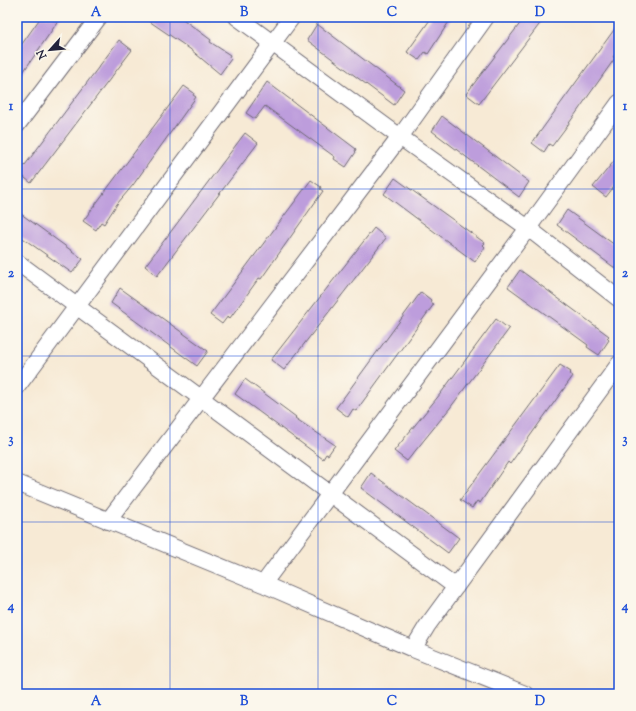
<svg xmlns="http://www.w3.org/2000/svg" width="636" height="711" font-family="'Sorts Mill Goudy',serif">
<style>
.building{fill:#bd9ddc}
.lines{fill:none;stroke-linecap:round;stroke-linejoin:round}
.minor-casing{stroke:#6d6871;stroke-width:18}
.minor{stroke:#fff;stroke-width:16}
.grid{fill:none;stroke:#1d4ed8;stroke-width:1;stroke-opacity:0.55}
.neatline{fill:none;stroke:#1d4ed8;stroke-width:1.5}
.grid-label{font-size:13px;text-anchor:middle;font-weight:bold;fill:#1d4ed8}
</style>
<rect width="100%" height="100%" fill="#fbf7ec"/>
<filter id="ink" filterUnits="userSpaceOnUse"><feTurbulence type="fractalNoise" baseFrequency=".025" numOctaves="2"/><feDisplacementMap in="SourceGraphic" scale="8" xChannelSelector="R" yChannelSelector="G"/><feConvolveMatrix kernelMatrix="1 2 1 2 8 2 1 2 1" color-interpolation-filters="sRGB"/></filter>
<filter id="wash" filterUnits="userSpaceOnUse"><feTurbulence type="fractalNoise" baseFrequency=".012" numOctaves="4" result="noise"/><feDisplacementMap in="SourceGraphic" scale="16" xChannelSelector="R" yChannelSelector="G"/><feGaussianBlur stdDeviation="0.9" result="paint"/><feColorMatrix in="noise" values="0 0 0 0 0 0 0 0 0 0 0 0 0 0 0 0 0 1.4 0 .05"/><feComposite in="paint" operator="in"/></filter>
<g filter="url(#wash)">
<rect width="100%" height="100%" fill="#f7ead5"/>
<g id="blocks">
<path class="building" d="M41 17H61L17 81V51Z
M143 17H180L211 40 210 42 230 55 229 57 231 59 220 74 190 49Z
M432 17H452L428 54 425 52 419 60 407 52Z
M525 17H545L479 104 466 94Z
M619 23V49L613 57 615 58 567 126 552 146 549 144 544 152 532 143Z
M317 24 404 90 394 105 307 40Z
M119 40 132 50 31 183 19 173Z
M267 82 356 149 355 151 356 152 346 167 334 159 335 157 265 106 255 119 246 113Z
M184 86 194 93 193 95 196 97 133 185 117 204 104 224 101 222 96 230 83 221Z
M442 116 529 182 519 197 432 131Z
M245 133 258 143 157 276 145 266Z
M619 155V180L606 197 593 187Z
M395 178 485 243 483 245 485 247 475 262 384 194Z
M311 180 321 187 320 189 323 191 261 279 259 278 230 318 228 316 222 324 210 315Z
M567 210 619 248V271L557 225Z
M17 211 83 259 72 273 17 234Z
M374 228 386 238 284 370 271 360Z
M520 270 609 336 607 338 609 340 599 355 587 347 588 345 508 287Z
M120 288 208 351 197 366 111 303Z
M421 292 431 300 430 302 434 304 356 411 353 409 348 417 336 408Z
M496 319 509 329 450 408 407 461 394 451 441 393Z
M560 365 571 372 569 374 573 376 510 464 508 462 480 503 477 501 472 508 460 500Z
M245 379 296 417 295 418 335 445 328 455 326 454 323 459 235 394Z
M371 473 459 538 448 553 361 488Z"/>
</g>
</g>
<g filter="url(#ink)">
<use href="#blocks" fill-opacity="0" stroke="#6d6871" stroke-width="1"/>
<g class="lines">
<defs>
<path id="minor" d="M237 17 400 137 528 228 619 299
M17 125 99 17
M17 262 456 587
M17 387 292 17
M17 483 263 584 413 649 525 694
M108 521 400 137 486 17
M263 584 528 228 619 103
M413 649 427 626 619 364"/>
</defs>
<use href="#minor" class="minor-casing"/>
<use href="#minor" class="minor"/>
</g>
</g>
<path class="grid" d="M170 17V694M318 17V694M466 17V694M17 189H619M17 356H619M17 522H619"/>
<rect width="636" height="711" fill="none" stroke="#fbf7ec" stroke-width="44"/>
<g transform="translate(50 50) rotate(243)" stroke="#fbf7ec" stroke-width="3" paint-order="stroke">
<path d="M0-3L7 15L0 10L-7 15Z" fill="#22223b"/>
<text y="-6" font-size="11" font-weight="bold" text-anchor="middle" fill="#22223b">N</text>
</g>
<rect x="22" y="22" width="592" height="667" class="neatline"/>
<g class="grid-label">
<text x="96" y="16">A</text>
<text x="244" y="16">B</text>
<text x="392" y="16">C</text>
<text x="540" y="16">D</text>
<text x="11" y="110">1</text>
<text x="625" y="110">1</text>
<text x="11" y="277">2</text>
<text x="625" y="277">2</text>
<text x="11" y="443">3</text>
<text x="625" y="443">3</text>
<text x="11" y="610">4</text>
<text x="625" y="610">4</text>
<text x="96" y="705">A</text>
<text x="244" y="705">B</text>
<text x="392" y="705">C</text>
<text x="540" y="705">D</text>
</g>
</svg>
